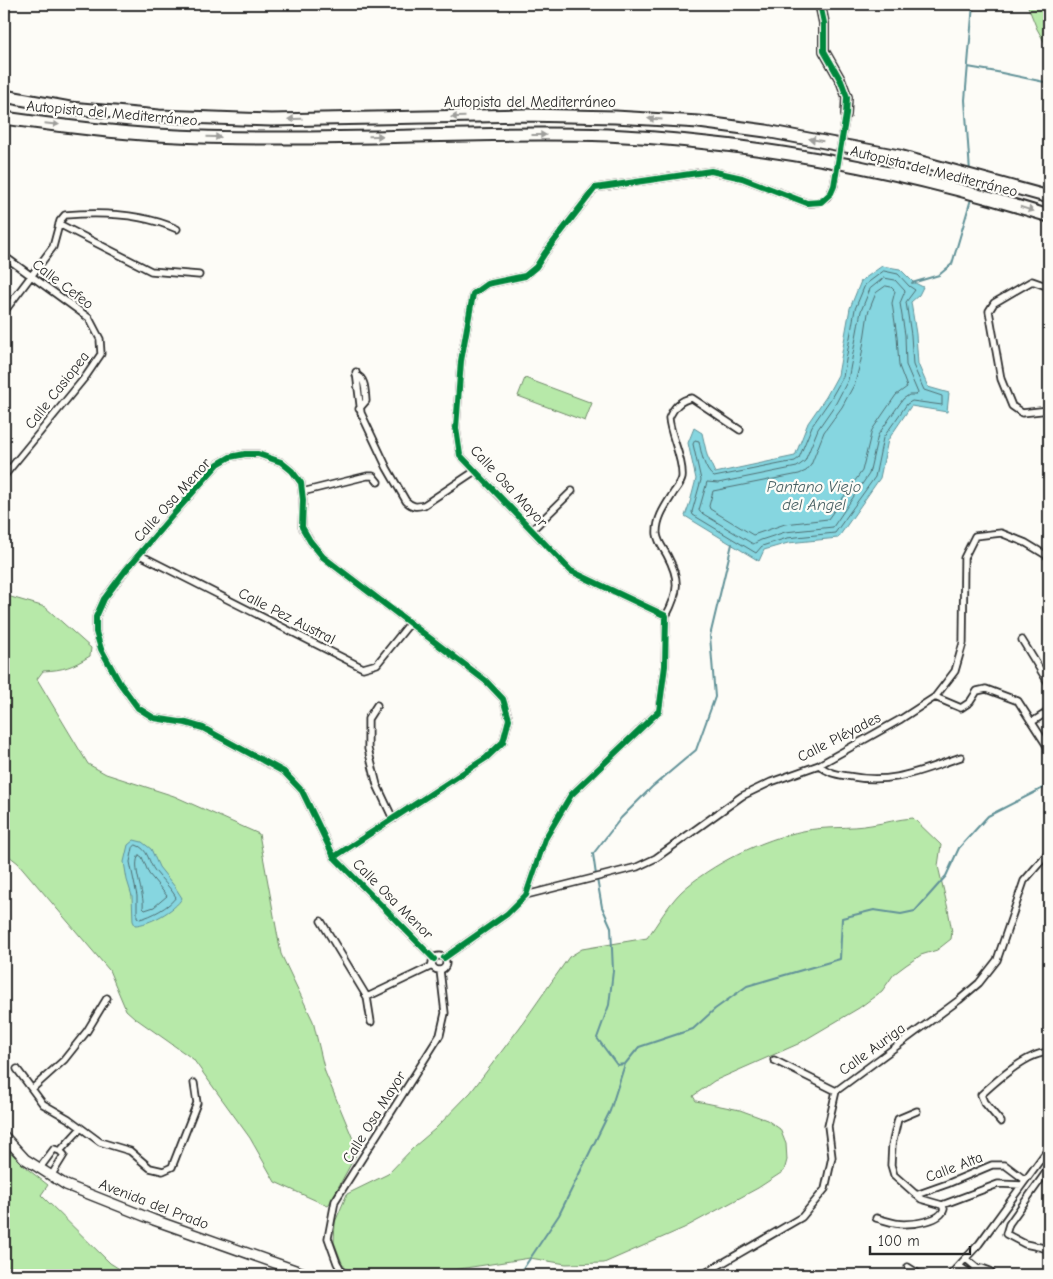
<svg xmlns="http://www.w3.org/2000/svg" width="1053" height="1279" font-family="'Comic Neue',sans-serif">
<style>
.green{fill:#b7e9a9;stroke:#718a6a}
.water{fill:#86d6e0;stroke:#629298}
.lines{fill:none;stroke-linecap:round;stroke-linejoin:round}
.shore{stroke:#4f6f73;stroke-width:1}
.stream{stroke:#629298;stroke-width:2}
.street-casing{stroke:#2b2b2b;stroke-width:9}
.secondary-casing{stroke:#2b2b2b;stroke-width:12}
.highway-casing{stroke:#2b2b2b;stroke-width:15}
.street{stroke:#fdfcf7;stroke-width:5.5}
.secondary{stroke:#fdfcf7;stroke-width:9}
.highway{stroke:#fdfcf7;stroke-width:11}
.street-bridge-casing{stroke:#2b2b2b;stroke-width:9;stroke-linecap:butt}
.street-bridge{stroke:#fdfcf7;stroke-width:5.5}
.cycleway-casing{stroke:#fdfcf7;stroke-width:9}
.cycleway{stroke:#00873e;stroke-width:6}
.oneway{fill:#9e9e9b}
.labels{text-anchor:middle;dominant-baseline:central;stroke-width:4.5;stroke-linejoin:round;paint-order:stroke}
.street-label{font-size:15px;fill:#2b2b2b;stroke:#fdfcf7}
.water-label{font-size:16px;font-style:italic;fill:#465e61;stroke:#fdfcf7}
</style>
<rect width="100%" height="100%" fill="#fdfcf7"/>
<filter id="ink" filterUnits="userSpaceOnUse"><feTurbulence type="fractalNoise" baseFrequency=".02" numOctaves="2"/><feDisplacementMap in="SourceGraphic" scale="10" xChannelSelector="R" yChannelSelector="G"/><feConvolveMatrix kernelMatrix="1 2 1 2 8 2 1 2 1" color-interpolation-filters="sRGB"/></filter>
<g filter="url(#ink)">
<path class="green" d="M1027 4H1049V50L1037 29Z
M525 378 592 403 585 421 518 396Z
M4 595 45 607 91 648 90 656C72 667 64 670 43 671L37 679 88 764 106 774 174 796 259 834 281 954 313 1021 325 1072 358 1151 328 1206 275 1182 250 1138 193 1059 135 1018 126 1010 109 970 18 863 4 852Z
M913 818 941 845 938 866 948 909 952 932 951 939 937 950 921 955 906 965 894 974 882 991 859 1008 798 1044 714 1081 693 1096 696 1101 740 1110 767 1120 780 1129 786 1144 787 1160 784 1171 758 1188 684 1228 604 1263 566 1264 530 1258 420 1275H355L350 1274 342 1263 334 1242 335 1222 347 1194 388 1174 415 1146 435 1129 471 1092 520 1027 569 957 582 949 647 938C658 923 668 905 681 892 711 864 763 839 803 831 825 826 849 829 871 825 885 823 898 819 913 818Z
M4 1146 25 1167 48 1185 41 1195 110 1263 129 1275H4Z"/>
<path class="water" d="M882 266 900 269 913 282 923 287 919 295 911 302 916 334 918 364 928 387 949 393 947 412 911 406 888 440 880 478 838 538 788 543 764 550 759 561 685 516 690 502 696 479 688 443 694 428 702 433 707 455 715 473 795 456 808 423 826 397 838 375 850 308 861 281Z
M134 840 142 842 151 849 159 867 175 887 182 898C176 910 148 925 135 925L133 921 132 896 127 880 124 862 128 845Z"/>
<g class="lines">
<path class="shore" d="M884 271 898 274 909 286 915 290 906 302 911 335 913 365 924 390 942 396V405L912 401 907 404 883 438 875 477 835 533 787 538 762 546 756 553 693 515 692 512 701 480 693 444 695 440 699 441C701 452 704 470 714 477L795 461 799 458 812 426 830 400 843 377 855 309 865 285Z
M884 278 895 280 905 291 900 303 905 335 906 365 918 393 916 395H909L903 399 878 435 869 474 833 527 785 532 761 540 753 544 700 512 699 510 707 482 718 483 797 467 805 461 818 429 836 403 848 380 861 311 870 289Z
M886 286 891 287 895 291 892 303 897 336 899 366 907 387 896 395 872 430 862 471 828 519 785 524 753 535 710 509 709 506 713 491 799 474 806 471 811 465 824 432 842 407 855 383 861 360 868 313 876 293Z
M136 845C149 849 148 862 155 871 162 880 170 887 176 897 169 907 152 916 140 919L137 917V896L130 862 133 848Z
M139 855 142 857 149 874 167 896 154 907 145 910 143 908C145 893 131 867 139 855Z"/>
<path class="stream" d="M968 67 997 72 1049 83
M970 172 965 100 973 4
M912 283 939 275 952 264 971 199
M596 875 593 854 621 818 652 787 696 750 715 697 710 636 732 544
M597 879 602 907 611 927 613 971 609 1005 597 1038 617 1065 625 1064
M519 1275 559 1215 610 1111 625 1064 639 1047 693 1029 715 1009 747 986 840 959 842 918 874 910 901 914 915 911 946 876 959 848 988 816 1049 785"/>
<defs>
<path id="street" d="M59 224 151 271 199 275
M4 256 89 318 100 339 101 354 86 376 4 476
M1049 287 1032 281 994 303 989 311 1001 379 1012 406 1022 413 1049 410
M4 312 53 247 60 221 65 215C101 212 144 214 177 229
M356 372 361 413 387 468 406 501C412 507 416 507 424 505L475 471
M356 375C366 378 365 392 366 401L359 409
M302 492 367 476H373L378 482
M532 530 572 491
M140 555 363 668 377 664 410 623
M666 616C679 592 680 579 667 555 663 548 658 542 657 534 656 518 666 505 674 492 677 488 681 483 682 478 684 460 670 435 669 418 674 407 680 400 692 398L740 430
M1022 640 1049 684
M935 697 961 708 970 702 977 691 986 689 1018 701 1049 749
M377 705 368 719V749L377 785 393 819
M1032 722 1049 711
M819 765C828 773 835 774 847 776 893 785 919 771 961 757
M334 857 486 758 503 742 509 719 503 699 486 681 323 557 310 541 302 527 303 500 301 483 292 471 281 462 258 454H245L230 457 218 464 171 517 125 571 104 599 96 617V632L101 649 119 682 138 708 154 718 186 723 203 728 284 772 302 791 334 857 434 959
M526 895 637 867 656 858 742 796 771 782 819 765 901 719 935 697 955 671 963 643 964 558 975 536 1001 533 1026 543 1049 557
M321 921 367 997 371 1022
M432 963a7 7 0 1 1 14 0a7 7 0 1 1-14 0Z
M444 958 507 914 526 895 545 839 571 795 659 711 665 666 666 616 571 571 460 455 456 428 461 361 473 294 487 284 525 276 536 267 545 253 595 188 711 171 742 178 807 203C821 204 829 199 834 186
M367 997 432 966
M774 1060 836 1091
M17 1069 43 1104 69 1119 100 1142 130 1151 150 1168 163 1171 172 1167 197 1103 194 1083
M33 1088 64 1060 87 1031 107 998
M917 1111 898 1119 892 1145 891 1165 894 1175 921 1199 942 1205 998 1184 1022 1185
M1001 1122 984 1102 981 1095C995 1082 1030 1050 1049 1053
M60 1151 81 1128
M1049 1168 1009 1224 1006 1234 1025 1244 1049 1249
M39 1169 54 1149 60 1151 64 1155 51 1176
M916 1195 947 1184 992 1165H1005L1025 1180
M876 1218C885 1220 894 1224 904 1224 915 1224 941 1221 944 1209L942 1205
M966 1259 978 1269
M959 1266 972 1275
M908 1267 919 1274 925 1275
M344 1275 337 1263 328 1238 335 1201 440 1035 445 1013 440 970
M702 1275 802 1217 825 1189 832 1157 828 1126 836 1091 959 1000 979 983 997 960 1024 881 1049 852
M950 1275 979 1244 1049 1148
M972 1275 974 1271 982 1268 990 1271 993 1275"/>
<path id="secondary" d="M820 4 824 23V51L841 81 847 97 846 115
M4 1136 25 1159 66 1185 154 1220 309 1275"/>
<path id="highway" d="M4 96 70 108 159 116 271 120 524 115 615 117 699 122 766 131 899 156 1049 197
M4 118C54 125 106 132 157 135 193 137 231 138 268 138 381 139 494 131 607 135 757 142 906 171 1049 216"/>
</defs>
<use href="#street" class="street-casing"/>
<use href="#secondary" class="secondary-casing"/>
<use href="#highway" class="highway-casing"/>
<use href="#street" class="street"/>
<use href="#secondary" class="secondary"/>
<use href="#highway" class="highway"/>
<defs>
<path id="street-bridge" d="M834 186 846 115"/>
</defs>
<use href="#street-bridge" class="street-bridge-casing"/>
<use href="#street-bridge" class="street-bridge"/>
<defs>
<path id="cycleway" d="M334 857 486 758 503 742 509 719 503 699 486 681 323 557 310 541 302 527 303 500 301 483 292 471 281 462 258 454H245L230 457 218 464 171 517 125 571 104 599 96 617V632L101 649 119 682 138 708 154 718 186 723 203 728 284 772 302 791 334 857 434 959
M444 958 507 914 526 895 545 839 571 795 659 711 665 666 666 616 571 571 460 455 456 428 461 361 473 294 487 284 525 276 536 267 545 253 595 188 711 171 742 178 807 203 821 202 831 193 834 186 846 115 847 97 841 81 824 51V23L820 4"/>
</defs>
<use href="#cycleway" class="cycleway-casing"/>
<use href="#cycleway" class="cycleway"/>
</g>
<defs><path id="oneway-solid" d="M-6-.8H1V-3.2L6.5 0L1 3.2V.8H-6Z" transform="scale(1.25)"/></defs>
<g class="oneway">
<use href="#oneway-solid" transform="translate(458 117) rotate(179)"/>
<use href="#oneway-solid" transform="translate(295 119) rotate(179)"/>
<use href="#oneway-solid" transform="translate(655 119) rotate(-176)"/>
<use href="#oneway-solid" transform="translate(52 124) rotate(6)"/>
<use href="#oneway-solid" transform="translate(539 135)"/>
<use href="#oneway-solid" transform="translate(376 136) rotate(-1)"/>
<use href="#oneway-solid" transform="translate(214 137) rotate(1)"/>
<use href="#oneway-solid" transform="translate(816 140) rotate(-170)"/>
<use href="#oneway-solid" transform="translate(1027 209) rotate(17)"/>
</g>
</g>
<g class="labels">
<g class="street-label">
<text x="530" y="102">Autopista del Mediterráneo</text>
<text transform="translate(112 113) rotate(5)">Autopista del Mediterráneo</text>
<text transform="translate(934 171) rotate(14)">Autopista del Mediterráneo</text>
<text transform="translate(63 284) rotate(37)">Calle Cefeo</text>
<text transform="translate(57 390) rotate(-52)">Calle Casiopea</text>
<text transform="translate(509 486) rotate(47)">Calle Osa Mayor</text>
<text transform="translate(172 500) rotate(-48)">Calle Osa Menor</text>
<text transform="translate(287 616) rotate(27)">Calle Pez Austral</text>
<text transform="translate(839 737) rotate(-27)">Calle Pléyades</text>
<text transform="translate(393 899) rotate(45)">Calle Osa Menor</text>
<text transform="translate(872 1049) rotate(-36)">Calle Auriga</text>
<text transform="translate(374 1117) rotate(-58)">Calle Osa Mayor</text>
<text transform="translate(954 1167) rotate(-21)">Calle Alta</text>
<text transform="translate(154 1204) rotate(21)">Avenida del Prado</text>
</g>
<g class="water-label">
<text x="814" y="487">Pantano Viejo<tspan x="814" dy="18">del Angel</tspan></text>
</g>
</g>
<rect width="1053" height="1279" fill="none" stroke="#fdfcf7" stroke-width="20"/>
<rect x="10" y="10" width="1033" height="1259" fill="none" stroke="#2b2b2b" stroke-width="2" filter="url(#ink)"/>
<path d="M870 1246v8h100v-8" fill="none" stroke="#2b2b2b" stroke-width="2.5"/>
<text x="878" y="1246" font-size="15" fill="#2b2b2b" stroke="#fdfcf7" stroke-width="4" paint-order="stroke">100 m</text>
</svg>
